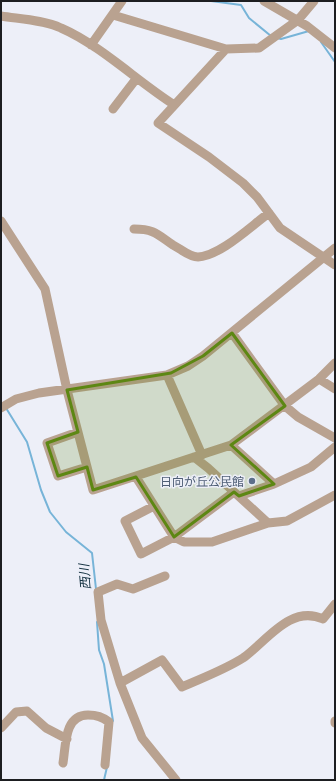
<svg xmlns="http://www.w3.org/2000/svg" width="336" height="781" font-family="'PT Sans Narrow','Noto Sans JP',sans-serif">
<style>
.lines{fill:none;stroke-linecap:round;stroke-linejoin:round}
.stream{stroke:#77b4d8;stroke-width:2}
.minor{stroke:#b9a290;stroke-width:9}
.marked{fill:#5d8713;fill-opacity:0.2;stroke:#5d8713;stroke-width:3;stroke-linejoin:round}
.service-dot{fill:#5c6f8a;stroke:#edeff8;stroke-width:1.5}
.labels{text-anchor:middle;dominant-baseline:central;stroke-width:3;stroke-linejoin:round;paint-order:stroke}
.service-label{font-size:12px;fill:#4e5e75;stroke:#edeff8;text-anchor:end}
.water-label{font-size:13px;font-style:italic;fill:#133040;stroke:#edeff8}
</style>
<rect width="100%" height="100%" fill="#edeff8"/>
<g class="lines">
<path class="stream" d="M211 1 241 5 249 18 271 36
M277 38 281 39 309 31
M321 42 335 62
M6 408 27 442 41 490 50 512 66 532 92 553 96 589
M97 622 99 650 104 664 113 721
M104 780 107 767"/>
<path class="minor" d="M264 1 307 26 335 48
M113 15 226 49 259 48 298 20 314 1
M1 16C20 19 44 20 61 28 100 45 137 81 173 104
M91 45 122 1
M226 49 158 123 209 157 243 183 257 197 280 228 335 265
M113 109 136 79
M1 221 45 289 67 390 93 490 231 445 319 379 335 363
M134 229C154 229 157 234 173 245 181 249 189 257 198 257 220 256 251 226 269 213
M232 333 285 406 298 417 335 438
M167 375 202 455
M319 379 335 389
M1 408 16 399 39 393 167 375 188 366 203 356 335 248
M78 432 47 443 58 476 87 467
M231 445 274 484
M194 457 208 468 268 523
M136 477 174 537 184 542H212L268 523 287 521 335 495
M239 496 274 484 311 467 335 447
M154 506 125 521 141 554 174 537 234 492
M165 576 133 589 117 584 98 592 101 620 120 683 142 738 176 780
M120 683 162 660 182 687C202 678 224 670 243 658 266 642 290 604 323 619L335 604
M335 721V723
M1 728 16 712 27 711 46 728 67 739
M63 763C66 745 64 715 88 715 97 715 102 717 109 722L105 765"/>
</g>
<path class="marked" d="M232 333 285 406 231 445 274 484 239 496 234 492 174 537 136 477 93 490 87 467 58 476 47 443 78 432 67 390 171 373 203 356Z"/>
<circle class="service-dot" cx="252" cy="481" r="4"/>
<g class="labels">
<g class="service-label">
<text x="244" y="481">日向が丘公民館</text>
</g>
<g class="water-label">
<text transform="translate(85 577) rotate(-95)">西川</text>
</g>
</g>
<rect width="336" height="781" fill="none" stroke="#1d1e21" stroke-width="4"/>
</svg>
